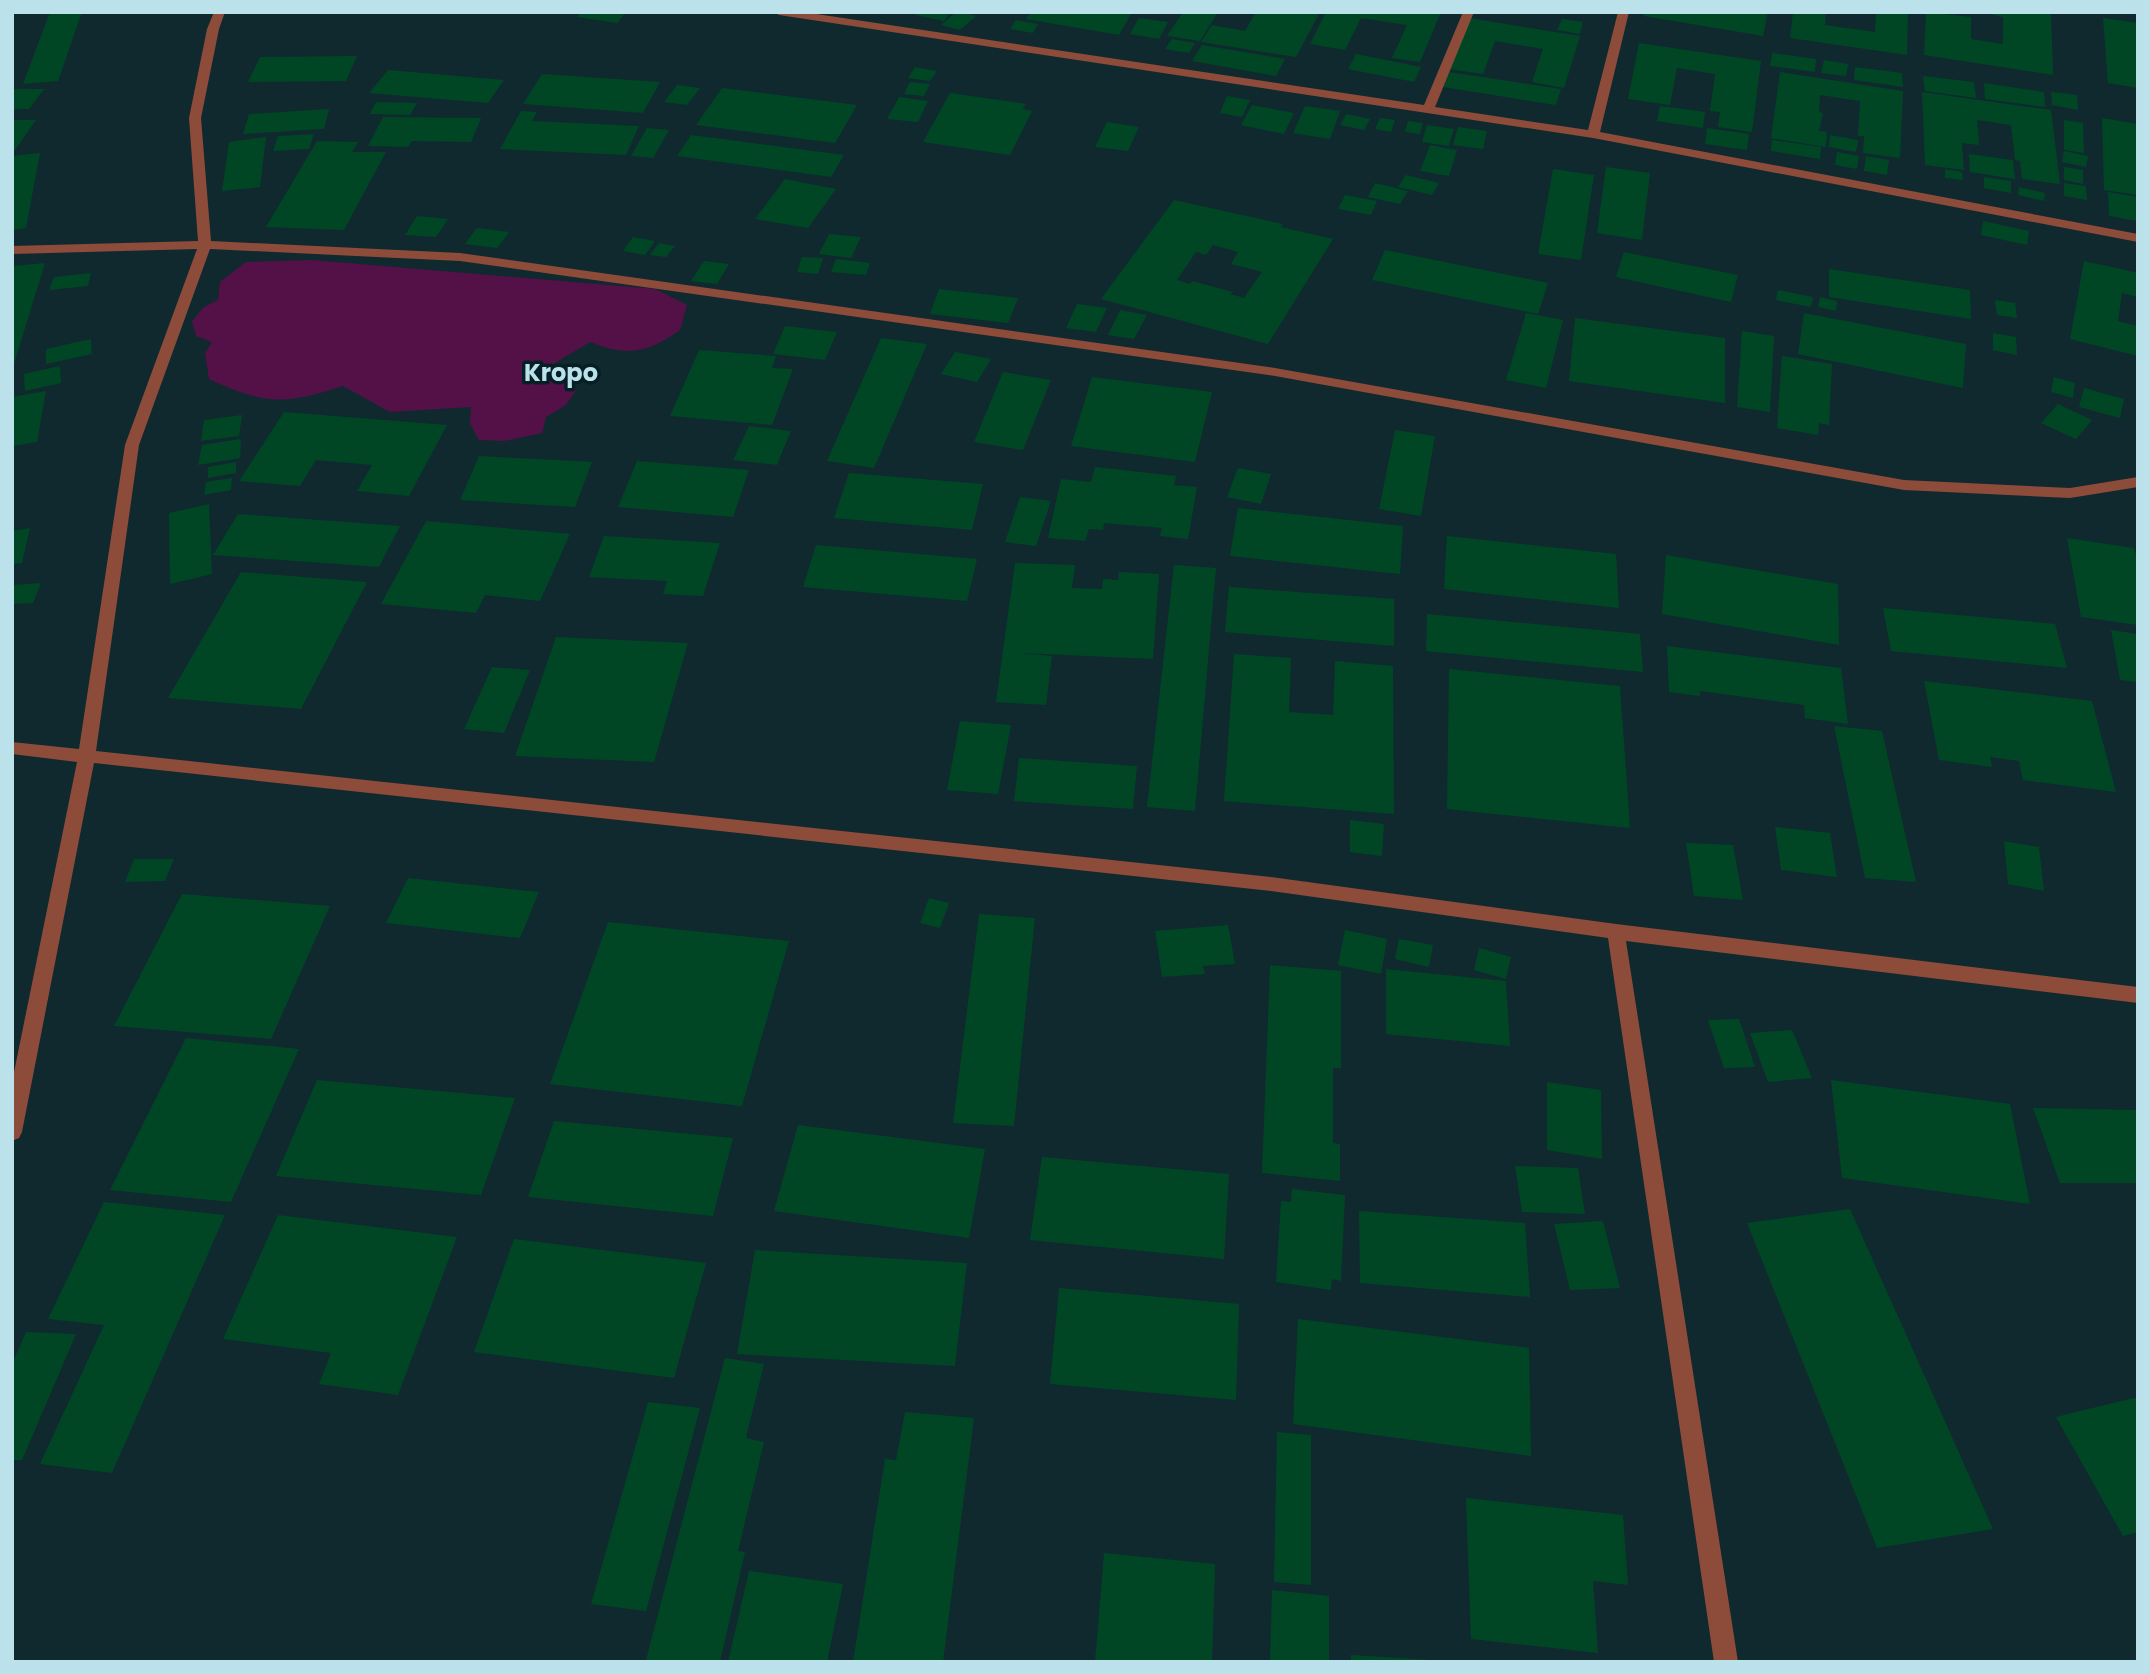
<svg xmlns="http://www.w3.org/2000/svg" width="2150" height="1674" font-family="Poppins,sans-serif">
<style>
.green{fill:#531148}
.building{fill:#004625;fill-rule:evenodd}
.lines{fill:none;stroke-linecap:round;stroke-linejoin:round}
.minor{fill:#8d4b3a;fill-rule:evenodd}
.labels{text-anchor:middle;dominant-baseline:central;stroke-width:7;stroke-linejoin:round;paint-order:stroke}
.far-district-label{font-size:24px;font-weight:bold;fill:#bbe1eb;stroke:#051f25}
</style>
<rect width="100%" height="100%" fill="#0f292f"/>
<path class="green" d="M312 260 655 289 687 305 680 330C647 353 628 357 590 342L543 370 576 390 566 405 546 417 542 433 504 441 479 440 470 424 471 407 390 412 343 386C285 405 265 405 209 379L205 353 212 342 196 336 192 321 204 307 218 300 220 282 246 262Z"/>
<path class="building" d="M50 12H82L58 81 23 84Z
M581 12H626L617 23 577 17Z
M918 12H950L944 21 915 15Z
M956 12H963L976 16 960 30 941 25Z
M1031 12H1132L1119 35 1026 19Z
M1183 12H1218L1200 41 1167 36Z
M1256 12H1320L1296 57 1201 42 1212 25 1245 31Z
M1326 12H1441L1420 62 1392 58 1407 25 1361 18 1345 50 1310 44Z
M1645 12H1768L1763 36 1644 16Z
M1793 12H1826L1825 25 1875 32 1876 12H1908L1907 55 1790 38Z
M1926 12 1971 17V39L2003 44V17L1982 12H2051L2053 75 1924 55Z
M1139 18 1168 22 1159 39 1130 34Z
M1469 18 1580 36 1564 88 1532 82 1543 49 1495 41 1483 74 1449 69Z
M2103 18 2138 23V88L2108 83Z
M1562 19 1583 22 1580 34 1557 30Z
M1016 20 1038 24 1033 33 1010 29Z
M1172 39 1195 43 1189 53 1165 49Z
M1639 43 1761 61 1752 132 1718 127 1720 112 1710 111 1715 74 1677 68 1670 105 1628 99Z
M1202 45 1285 59 1276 76 1192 61Z
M1772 53 1816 59 1815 72 1770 66Z
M1356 54 1421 67 1414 82 1348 69Z
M357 56 346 81 248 82 260 57Z
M1824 60 1848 64 1846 76 1821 73Z
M915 67 937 71 930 81 908 78Z
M1855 67 1902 73 1903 87 1854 80Z
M388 70 504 80 488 103 369 93Z
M1449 72 1561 89 1556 105 1443 87Z
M1780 72 1903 91 1900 158 1863 153 1864 136H1858L1860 101 1820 95 1819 112 1823 113 1819 131 1827 132 1826 147 1771 138Z
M542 74 660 82 643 113 523 104Z
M1923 76 1974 82 1976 98 1925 91Z
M910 82 930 84 924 96 904 94Z
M1984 83 2044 92 2045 107 1985 99Z
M677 85 700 88 687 105 664 102Z
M722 88 857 105 835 143 696 125Z
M12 89H44L29 109H12Z
M1922 92 2051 110 2060 184 2022 179 2020 161 2015 160 2011 125 1977 120 1979 145 1962 143 1964 170 1925 165Z
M2051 92 2077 95 2078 110 2052 105Z
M950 93 1026 104 1022 109 1032 111 1010 155 923 142Z
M1227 96 1250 100 1242 117 1220 113Z
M899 97 928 101 918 122 887 119Z
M376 102 417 103 410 115 370 114Z
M1252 105 1294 113 1284 134 1241 125Z
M1305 106 1340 111 1330 139 1293 133Z
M1660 106 1705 112 1703 128 1657 121Z
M329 109 324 129 243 134 249 114Z
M521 111 537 112 532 121 639 126 626 155 500 149Z
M1346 114 1370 119 1364 130 1340 125Z
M383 117 481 118 471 142 412 141 408 147 368 146Z
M1380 118 1395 120 1391 132 1375 129Z
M2102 118 2138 124V195L2104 190Z
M12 120H36L15 150H12Z
M2064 120 2083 123 2084 153 2064 150Z
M1408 121 1423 123 1420 134 1405 132Z
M1107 122 1139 127 1128 151 1095 147Z
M1427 125 1454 129 1449 146 1422 142Z
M1458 127 1487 131 1483 149 1453 145Z
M647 128 669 130 653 158 631 156Z
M1707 128 1749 134 1747 150 1705 144Z
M314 134 309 149 273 151 278 136Z
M691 135 844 155 831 177 677 156Z
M1830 135 1858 140 1856 152 1829 147Z
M266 137 260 187 222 191 229 142Z
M1772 140 1821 147 1820 159 1771 151Z
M317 141 358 142 352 152H386L344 230 266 227Z
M1430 145 1457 150 1449 176 1420 171Z
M2064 151 2088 156 2086 167 2062 162Z
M1837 152 1859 156 1857 169 1835 165Z
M40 153 26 228 12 230V156Z
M1969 154 2013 160 2015 179 1970 172Z
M1866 156 1889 160 1887 175 1864 171Z
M1606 167 1650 173 1642 240 1597 233Z
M2064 167 2083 170V184L2064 180Z
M1553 169 1594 175 1581 260 1538 254Z
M1945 169 1962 172 1963 180 1945 178Z
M1406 175 1439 183 1432 195 1398 187Z
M1984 177 2011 181V193L1984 188Z
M785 179 836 189 808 228 755 219Z
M1375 183 1408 191 1400 204 1368 197Z
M2064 183 2086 186 2087 200 2064 196Z
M2019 187 2045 193 2044 201 2018 195Z
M2108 192 2138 197V221L2109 216Z
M1345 195 1377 201 1371 215 1338 209Z
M1174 200 1283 224 1281 227 1333 239 1268 344 1101 299ZM1213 245 1238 252 1231 264 1262 272 1244 298 1230 294 1233 292 1192 281 1190 284 1177 280 1196 252 1206 255Z
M417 216 448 219 436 237 405 235Z
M1983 221 2029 231 2027 245 1981 235Z
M477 228 509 232 497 248 465 244Z
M829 234 861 237 851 258 819 254Z
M633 237 655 241 645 255 623 251Z
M659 243 675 246 666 257 650 255Z
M1385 250 1548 283 1538 314 1372 280Z
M1624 252 1738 275 1731 302 1616 277Z
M802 257 823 258 818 274 797 272Z
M836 259 870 263 866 275 831 272Z
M704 261 729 264 717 284 691 281Z
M2084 261 2138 273V297L2122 293 2118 321 2138 326V356L2070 339Z
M45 263 13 367H12V266Z
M1829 269 1970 290 1971 319 1829 297Z
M91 273 88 286 49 290 54 277Z
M939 289 1018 298 1008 323 930 314Z
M1778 290 1813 297 1811 307 1776 300Z
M1820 297 1837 301 1836 311 1818 307Z
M1995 300 2015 303 2017 318 1997 315Z
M1077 304 1107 308 1096 332 1066 328Z
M1120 310 1147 315 1134 339 1108 335Z
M1526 313 1563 320 1546 388 1506 380Z
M1804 313 1966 344 1963 388 1798 354Z
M1575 318 1725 338V403L1569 381Z
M785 326 837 332 825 360 773 354Z
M1742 331 1774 336 1770 412 1737 407Z
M1993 333 2016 337 2017 355 1993 350Z
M881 338 927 344 874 468 827 461Z
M91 339 92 354 46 364V349Z
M699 350 776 356 772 368 793 369 772 425 670 416Z
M955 352 991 359 977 382 941 374Z
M1782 356 1832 364 1829 425 1819 423 1818 435 1777 428Z
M60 366 61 383 25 391 24 374Z
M1003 372 1051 380 1023 450 974 442Z
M1092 377 1212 392 1195 462 1071 446Z
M2054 377 2075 383 2073 398 2051 392Z
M2084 388 2124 399 2120 418 2079 407Z
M46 391 37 442 12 446V397Z
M2058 404 2092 420 2076 439 2041 423Z
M284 412 447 425 409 496 357 491 372 465 316 460 300 486 239 481Z
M242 415 239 436 201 441 204 420Z
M749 426 791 431 777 465 733 460Z
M1395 430 1435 436 1421 516 1379 509Z
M241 439 240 458 198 465 202 445Z
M479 456 592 462 575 507 460 500Z
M637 461 749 470 733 517 618 507Z
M236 462V473L208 478V467Z
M1095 467 1176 476 1174 485 1197 487 1188 539 1160 536 1162 528 1104 523 1103 530 1089 529 1085 541 1048 538 1061 479 1091 482Z
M1238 468 1271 474 1261 504 1227 497Z
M849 473 983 484 972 530 834 518Z
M232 478 231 490 204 495 206 482Z
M1020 497 1051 501 1036 546 1005 542Z
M209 504 212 574 170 584 169 513Z
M1238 508 1403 526 1400 574 1230 556Z
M238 514 400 526 379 567 213 555Z
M426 521 570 534 540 601 485 595 476 613 381 604Z
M30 528 22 563 12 564V531Z
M604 536 720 543 703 596 663 594 667 581 589 577Z
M1447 536 1616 554 1619 608 1444 589Z
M2067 538 2134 548 2138 562V625L2081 617Z
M816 545 977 559 967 601 803 587Z
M1666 555 1838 584 1839 645 1662 614Z
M1015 563 1075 565 1072 588 1102 589 1103 579 1118 580 1119 572 1159 574 1153 659 1021 653 1052 656 1046 705 996 702Z
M1174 565 1216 568 1195 811 1147 807Z
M241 572 367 582 301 709 168 698Z
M41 583 33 603 12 604V585Z
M1229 587 1394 599V646L1225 632Z
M1883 608 2055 624 2067 668 1891 651Z
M1427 614 1640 634 1643 672 1426 651Z
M2111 630 2138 634V682L2120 680Z
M556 637 688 643 654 762 515 756Z
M1667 646 1841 668 1848 724 1805 718 1804 705 1700 691V696L1669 692Z
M1234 654 1291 658 1289 712 1333 715 1335 661 1393 666 1394 814 1224 801Z
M492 667 530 670 504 733 464 729Z
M1449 669 1620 686 1630 828 1447 809Z
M1924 681 2092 701 2116 792 2023 780 2019 761 1990 757 1992 767 1939 760Z
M960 721 1011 725 998 794 947 790Z
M1834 726 1882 731 1916 882 1865 878Z
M1019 758 1137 766 1133 809 1014 801Z
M1350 820 1384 824 1382 856 1350 852Z
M1775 827 1830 833 1837 877 1781 870Z
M2004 841 2039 847 2044 891 2008 884Z
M1686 843 1733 845 1743 900 1694 896Z
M134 859H174L165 881 125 882Z
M408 878 539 892 520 938 386 923Z
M182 894 330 906 271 1039 114 1026Z
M929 898 949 903 940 928 920 923Z
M979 914 1035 918 1014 1126 953 1123Z
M608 922 789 941 742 1106 550 1084Z
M1228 925 1235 964 1203 966 1205 974 1162 977 1155 931Z
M1345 930 1387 939 1381 974 1338 965Z
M1399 939 1433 945 1429 967 1395 959Z
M1479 948 1511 957 1506 979 1474 970Z
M1270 965 1341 971V1068H1333V1143L1340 1144V1181L1262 1173Z
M1386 969 1506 981 1510 1046 1386 1034Z
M1739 1019 1755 1067 1724 1068 1708 1020Z
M1792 1030 1812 1078 1768 1082 1750 1033Z
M186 1038 299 1049 231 1202 110 1190Z
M317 1080 515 1098 481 1195 276 1176Z
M1831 1080 2010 1104 2030 1204 1842 1178Z
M1547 1082 1601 1090 1602 1159 1547 1150Z
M2033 1108 2138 1110V1183H2060Z
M554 1121 733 1138 713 1216 528 1197Z
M798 1125 985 1149 969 1238 774 1211Z
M1042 1157 1229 1174 1224 1259 1030 1240Z
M1515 1166 1578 1168 1585 1214 1522 1212Z
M1292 1189 1345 1195 1341 1281 1332 1279 1331 1290 1276 1282 1281 1201 1291 1202Z
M104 1202 225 1215 112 1473 40 1464 104 1325 48 1319Z
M1850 1209 1993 1529 1877 1548 1747 1223Z
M1359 1211 1525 1223 1530 1297 1360 1283Z
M278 1215 457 1237 398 1395 319 1384 331 1353 223 1339Z
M1603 1221 1620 1288 1570 1290 1554 1224Z
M514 1239 706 1263 674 1378 474 1352Z
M755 1250 967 1263 955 1366 737 1354Z
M1059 1288 1239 1304 1236 1400 1050 1384Z
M1298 1319 1529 1348 1531 1456 1293 1424Z
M26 1332 76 1334 22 1460H12V1364Z
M725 1358 764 1364 746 1438 764 1442 738 1551 745 1552 720 1662 646 1660Z
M2138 1397V1532L2123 1536 2056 1417Z
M648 1402 700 1408 646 1611 591 1604Z
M905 1412 974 1418 943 1662H853L885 1459 896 1460Z
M1277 1432 1311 1435V1585L1274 1582Z
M1466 1498 1623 1515 1628 1585 1593 1581 1598 1653 1471 1639Z
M1104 1553 1215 1564 1212 1662H1095Z
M749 1571 843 1584 827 1662H728Z
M1272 1590 1329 1596V1662H1270Z
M1351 1655 1432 1660V1662H1351Z"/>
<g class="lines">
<path class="minor" d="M214 12H225L219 29 201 118 211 241 460 253 1275 368 1904 480 2070 488 2138 477V487L2070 498 1904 490 1275 376 460 261 210 249 139 445 96 751 1271 877 1616 924 2138 987V1003L1626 941 1738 1662H1714L1608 938 1271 891 94 763 22 1132 19 1138 12 1141V1082L77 762 12 754V742L79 749 125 445 197 249 12 254V246L198 241 189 118 207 29Z
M774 12H803L1424 105 1463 12H1474L1435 107 1588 130 1618 12H1629L1600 132 2138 234V242L1593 138 779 15Z"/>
</g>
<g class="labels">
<g class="far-district-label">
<text x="561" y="372">Kropo</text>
</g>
</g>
<rect width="2150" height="1674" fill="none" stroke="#bbe1eb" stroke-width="28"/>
</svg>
